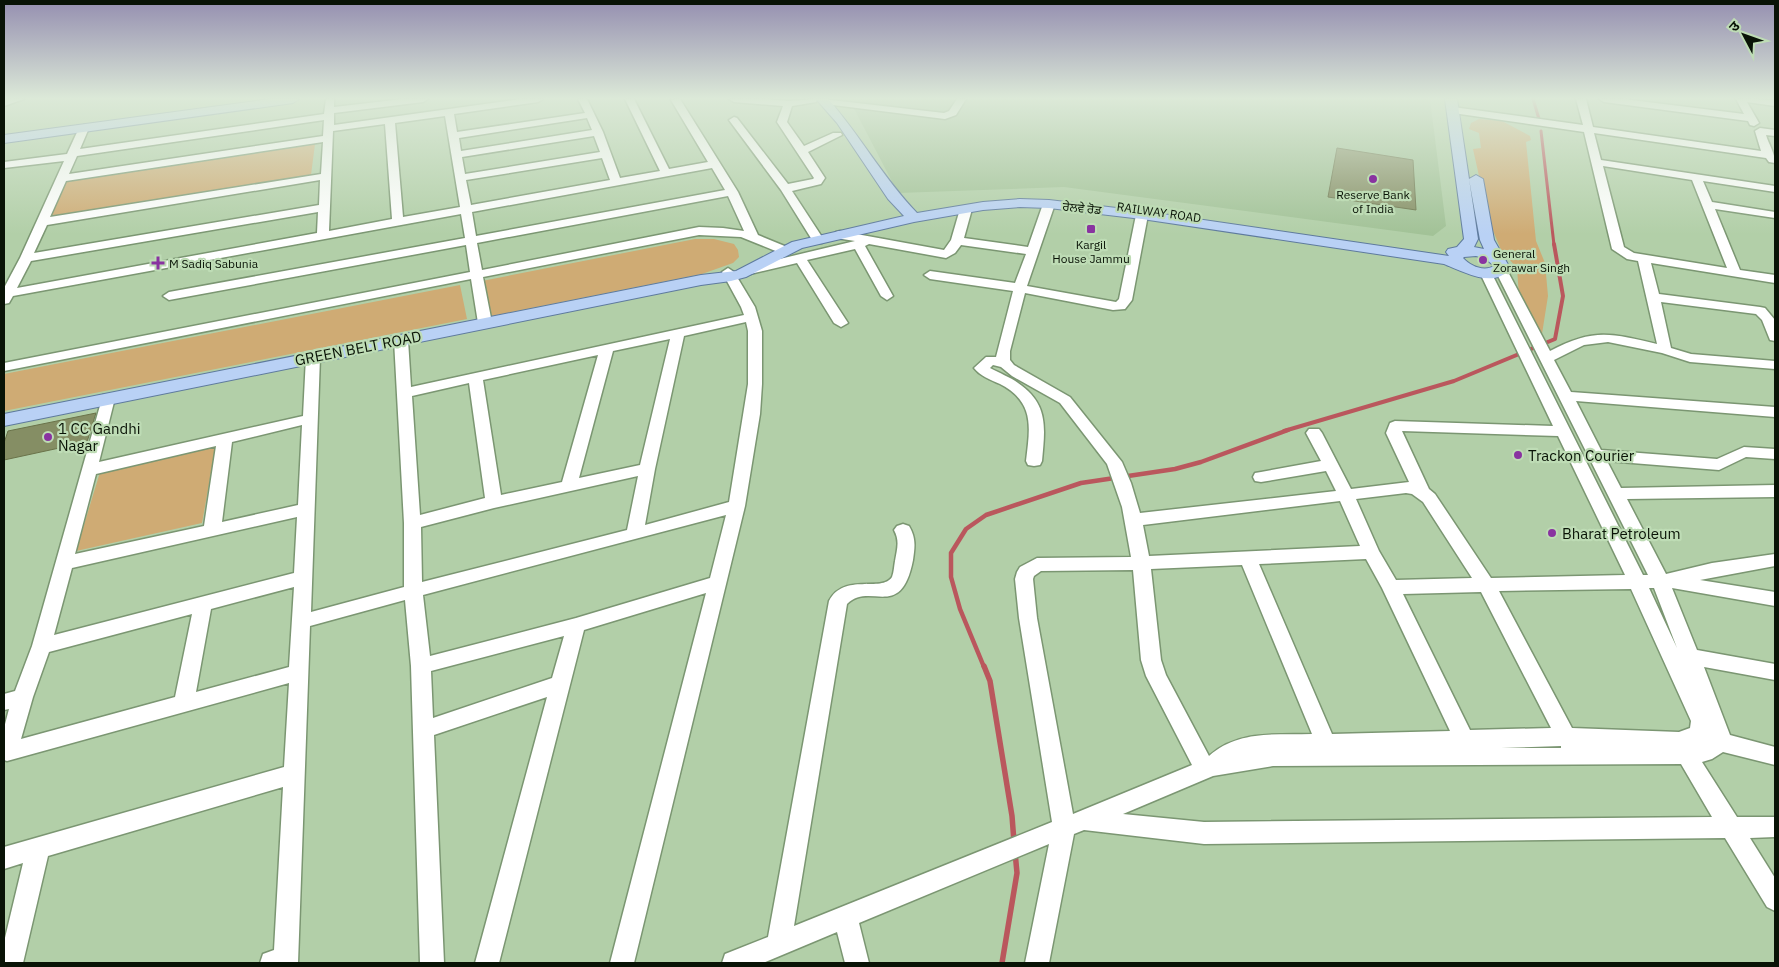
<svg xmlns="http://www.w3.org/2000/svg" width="1779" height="967" font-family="'IBM Plex Sans','Noto Sans Devanagari','Noto Sans Gurmukhi',sans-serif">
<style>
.built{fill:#a2c297}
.green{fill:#cfab74}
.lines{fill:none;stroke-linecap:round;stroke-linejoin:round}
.stream-far3{stroke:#ba575d;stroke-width:3}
.stream-far2{stroke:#ba575d;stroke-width:4}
.stream-far1{stroke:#ba575d;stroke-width:4.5}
.stream{stroke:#ba575d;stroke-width:5.5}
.building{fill:#858e64;stroke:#6a734a}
.minor-casing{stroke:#7b9672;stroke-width:3}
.major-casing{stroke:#5e7a9d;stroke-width:2}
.minor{fill:#fff;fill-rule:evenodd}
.major{fill:#b9d1f5;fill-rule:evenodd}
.poi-dot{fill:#8933a0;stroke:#bedcb5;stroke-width:2}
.labels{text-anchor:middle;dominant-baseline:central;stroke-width:4.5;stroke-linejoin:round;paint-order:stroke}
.far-poi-label{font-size:12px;fill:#091306;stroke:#bedcb5}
.far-street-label{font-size:12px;fill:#091306;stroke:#bedcb5}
.street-label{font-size:15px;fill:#091306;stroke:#bedcb5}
.poi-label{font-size:15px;fill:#091306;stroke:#bedcb5;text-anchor:start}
</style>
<rect width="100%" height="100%" fill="#b2cfa8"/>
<path class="built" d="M849 99H1430L1446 226 1433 236 1064 187 898 193Z"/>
<path class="green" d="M1479 119 1502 121 1530 136 1531 140 1526 142 1536 241 1545 263 1548 296 1541 340 1519 296 1517 268 1501 250 1489 221 1473 149 1481 148 1479 133 1469 129 1471 123Z
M315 144 311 175 41 219 59 182Z
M695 239H714L734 244 738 250 739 257 733 263 702 274 487 317 482 281Z
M460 285 467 319 4 411V374Z
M216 445 202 523 76 551 101 469Z"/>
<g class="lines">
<path class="stream-far3" d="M1533 99 1539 119
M1541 131 1554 245"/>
<path class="stream-far2" d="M1284 431 1454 381 1555 339 1563 296 1554 244"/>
<path class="stream-far1" d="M984 667 960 609 951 577V553L966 529 986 515 1081 483 1175 469 1201 462 1288 430"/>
<path class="stream" d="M984 666 990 681 1012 816 1014 842
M1002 963 1017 873 1015 852"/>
</g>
<path class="building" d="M1337 148 1413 160 1416 210 1328 197Z
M96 413 87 442 4 460V443L8 431Z"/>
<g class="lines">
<defs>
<path id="minor" d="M9 99H24L4 106V100Z
M326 99H334V107L403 99H428L423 102 334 113V125L521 99H543L538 102 454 114 457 132 585 113 578 99H587L603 132 620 178 660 171 625 99H634L669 169 708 162 671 100 680 99 738 192 758 235 787 247 789 250 783 254 741 237 699 235 483 277 492 323 485 327 478 323 471 279 4 371V363L470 272 466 245 169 300 163 296 169 292 465 238 461 214 13 296 9 303 4 304V288L20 258 64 161 4 168V162L67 154 79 128 84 125 89 128 80 149 324 114ZM445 116 460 207 403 217 395 123ZM587 118 592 130 461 151 459 138ZM324 120 323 136 69 174 77 156ZM385 124 392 219 329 231 333 131ZM594 136 600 152 465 174 462 157ZM323 142 321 174 50 217 66 181ZM602 158 610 180 471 205 466 180ZM712 168 725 190 476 236 472 212ZM320 180 319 205 34 253 47 225ZM728 196 744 231 723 228 699 227 482 270 477 243ZM318 212 317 233 17 288 31 261Z
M729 99H761L789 101 817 99 816 102 792 106 787 122 804 146 833 133H841L842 135 808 152 825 178 821 184 792 191 824 240 822 243H814L781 190 729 120 734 117 737 118 788 184 813 179 814 178 777 122 783 106 734 102Z
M822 99 944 113 949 111 957 99H966L956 115 945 119 825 104 822 103Z
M1576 99H1586L1593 127 1761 151 1755 131 1760 128 1775 130V136L1766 135C1769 145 1775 153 1775 163L1769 162 1766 158 1594 133 1601 160 1775 186V192L1703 181 1712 202 1775 212V218L1715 209 1740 270 1775 275V283L1651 263 1659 294 1760 307 1765 308 1775 320V341L1770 340 1762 320 1756 314 1661 302 1671 348 1691 354 1775 361V369L1690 362 1662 353 1608 342 1584 345 1554 360 1571 392 1775 407V417L1576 401 1601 450 1717 459 1744 447 1775 449V459L1746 457 1719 470 1607 461 1621 488 1775 485V497L1627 499 1666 574 1712 563 1775 554V566L1700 580 1775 592V606L1672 588 1697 650 1775 664V680L1704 667 1730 735 1775 747V765L1723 752 1712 759 1702 762 1737 817H1775V837L1750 838 1775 878V911L1767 907 1725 838 1204 844 1084 830 1074 834 1049 963H1025L1049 844 859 923 869 963H845L837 932 763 963H722L725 954 768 937 829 601C844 572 882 593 892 577 894 572 894 566 895 561 897 549 900 541 894 530L897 526 903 524 909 526C916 538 915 546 913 560 901 622 870 581 847 604L794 926 1052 822 1019 618 1015 579 1017 572 1020 567 1037 558 1131 557 1122 507 1107 464 1060 403 1012 376 1001 367 993 365 990 368C999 373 1010 377 1018 383 1049 404 1045 428 1042 461L1040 465 1034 466 1028 465 1026 461C1030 427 1035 402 1000 384 991 380 980 376 974 368L986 357H996L1013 291 930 279 924 275 930 271 1015 283 1026 254 961 245 955 253 946 258 869 244 865 246 893 296 887 300 881 296 855 249 807 260 848 323 841 327 834 323 797 263 750 274 746 273 744 270 746 267 855 241 836 238 834 235 836 232 840 231 944 250 951 240 960 209 966 206 972 209 964 238 1028 247 1043 204 1049 201 1055 204 1027 286 1116 302 1119 299 1136 215 1138 213H1146L1148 215 1132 300 1125 309 1113 310 1025 293 1010 351V360L1014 365 1070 397 1122 462 1131 483 1140 513 1336 491 1326 471 1261 482 1255 481 1253 477 1255 473 1261 472 1321 461 1306 433 1309 429H1319L1322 433 1351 489 1409 482 1386 433 1390 423 1395 421 1553 426 1480 273 1482 270H1490L1643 575H1648L1495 270 1501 266 1507 270 1550 351C1593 328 1611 333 1657 344L1638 261 1627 259 1612 249 1584 132 1453 113 1448 110 1453 107 1583 125ZM1603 166 1692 180 1727 268 1634 253 1624 247ZM1402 431 1558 436 1625 575 1491 578 1435 494 1429 489ZM1406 493 1412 494 1423 502 1472 578 1396 580 1379 551 1356 499ZM1340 501 1360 546 1149 556 1143 525ZM1366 559 1382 588 1450 731 1332 734 1259 564ZM1242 565 1312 734C1276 735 1238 730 1209 756L1166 675 1161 660 1151 569ZM1133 570 1141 660 1146 676 1192 765 1073 814 1037 618 1033 579 1034 576 1041 571ZM1649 588H1654L1677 648ZM1631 589 1691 721 1690 728 1679 732 1572 728 1499 591ZM1481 592 1551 728 1470 730 1403 594ZM1561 746V748H1501ZM1681 764 1712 817 1204 822 1123 814 1213 776 1273 766Z
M1599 99H1623L1744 114 1736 99 1775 100V106L1747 102 1759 123 1754 126 1750 125 1748 121 1604 102Z
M728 268 734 272 755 307 762 331V384L760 414 745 506 634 963H610L706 593 584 630 499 963H475L547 697 434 735 444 963H420L411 666 405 600 310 626 298 963H260L263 954 274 950 283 787 48 856 23 963H4V942L23 863 4 869V847L284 767 289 683 7 761 4 760V728L9 709 4 710V694L15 691 32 646 103 395H113L115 398 99 462 303 416 306 357 308 354H318L320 357 311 612 404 587V523L394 340 396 337H406L408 340 411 387 744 315 741 307 722 272ZM746 322 748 331V384L729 502 645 525 655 469 684 336ZM670 339 640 465 579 478 613 351ZM598 355 562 482 501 495 483 380ZM469 383 485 498 420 515 412 396ZM302 425 298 505 222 522 232 442ZM216 446 204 526 75 554 96 474ZM638 476 627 530 422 582 421 527 494 508ZM726 515 710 578 576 618 430 656 423 595ZM297 517 294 573 54 635 72 568ZM294 587 289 667 196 692 211 609ZM192 614 175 697 21 739 33 697 49 652ZM564 636 552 678 433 718 431 671Z"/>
<path id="major" d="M270 99H299L293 103 4 143V135Z
M816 99H828C860 135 883 178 917 213L983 202 1020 199 1049 200 1142 211 1449 256 1446 252 1448 249 1457 247 1464 239 1445 99H1457L1478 239 1474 247 1484 249 1480 240 1469 179 1476 175 1483 179 1494 240 1510 268C1495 290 1462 271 1444 264L1142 219 1049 208 1020 207 983 210 914 222 802 248 746 277 731 281 701 285 4 426V414L701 275 736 271 792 242 904 216 888 199 837 123ZM1476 256 1486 259 1494 266C1484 272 1470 266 1463 258L1464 257Z"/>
</defs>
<use href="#minor" class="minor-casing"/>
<use href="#major" class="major-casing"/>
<use href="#minor" class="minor"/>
<use href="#major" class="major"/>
</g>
<linearGradient id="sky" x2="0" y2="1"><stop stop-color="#958fb0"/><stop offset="0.42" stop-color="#dce9d8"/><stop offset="1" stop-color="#dce9d8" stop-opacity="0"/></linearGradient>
<rect width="1779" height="234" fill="url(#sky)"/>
<g class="poi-dot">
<circle cx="1373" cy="179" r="5"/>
<rect x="1086" y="224" width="10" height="10" rx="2.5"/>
<circle cx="1483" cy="260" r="5"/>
<path d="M155.5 255.5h5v5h5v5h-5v5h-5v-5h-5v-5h5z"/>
<circle cx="48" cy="437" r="5"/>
<circle cx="1518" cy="455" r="5"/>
<circle cx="1552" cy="533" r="5"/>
</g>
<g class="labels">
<g class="far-poi-label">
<text x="1373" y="194">Reserve Bank<tspan x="1373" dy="14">of India</tspan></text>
<text x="1091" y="244">Kargil<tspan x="1091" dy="14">House Jammu</tspan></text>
<text x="1493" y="253" text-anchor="start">General<tspan x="1493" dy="14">Zorawar Singh</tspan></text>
<text x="169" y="263" text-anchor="start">M Sadiq Sabunia</text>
</g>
<g class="far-street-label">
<text transform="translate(1082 208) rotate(6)">ਰੇਲਵੇ ਰੋਡ</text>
<text transform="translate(1159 212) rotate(8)">RAILWAY ROAD</text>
</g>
<g class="street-label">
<text transform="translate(358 348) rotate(-11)">GREEN BELT ROAD</text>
</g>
<g class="poi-label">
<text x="58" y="428">1 CC Gandhi<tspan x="58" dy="17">Nagar</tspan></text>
<text x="1528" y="455">Trackon Courier</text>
<text x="1562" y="533">Bharat Petroleum</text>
</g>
</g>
<rect width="1779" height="967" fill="none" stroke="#091306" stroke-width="10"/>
<g transform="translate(1744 35) rotate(311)" stroke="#bedcb5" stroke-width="4" paint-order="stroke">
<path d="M0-4L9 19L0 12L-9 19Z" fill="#091306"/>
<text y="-8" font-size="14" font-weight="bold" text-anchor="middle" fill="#091306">उ</text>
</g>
</svg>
